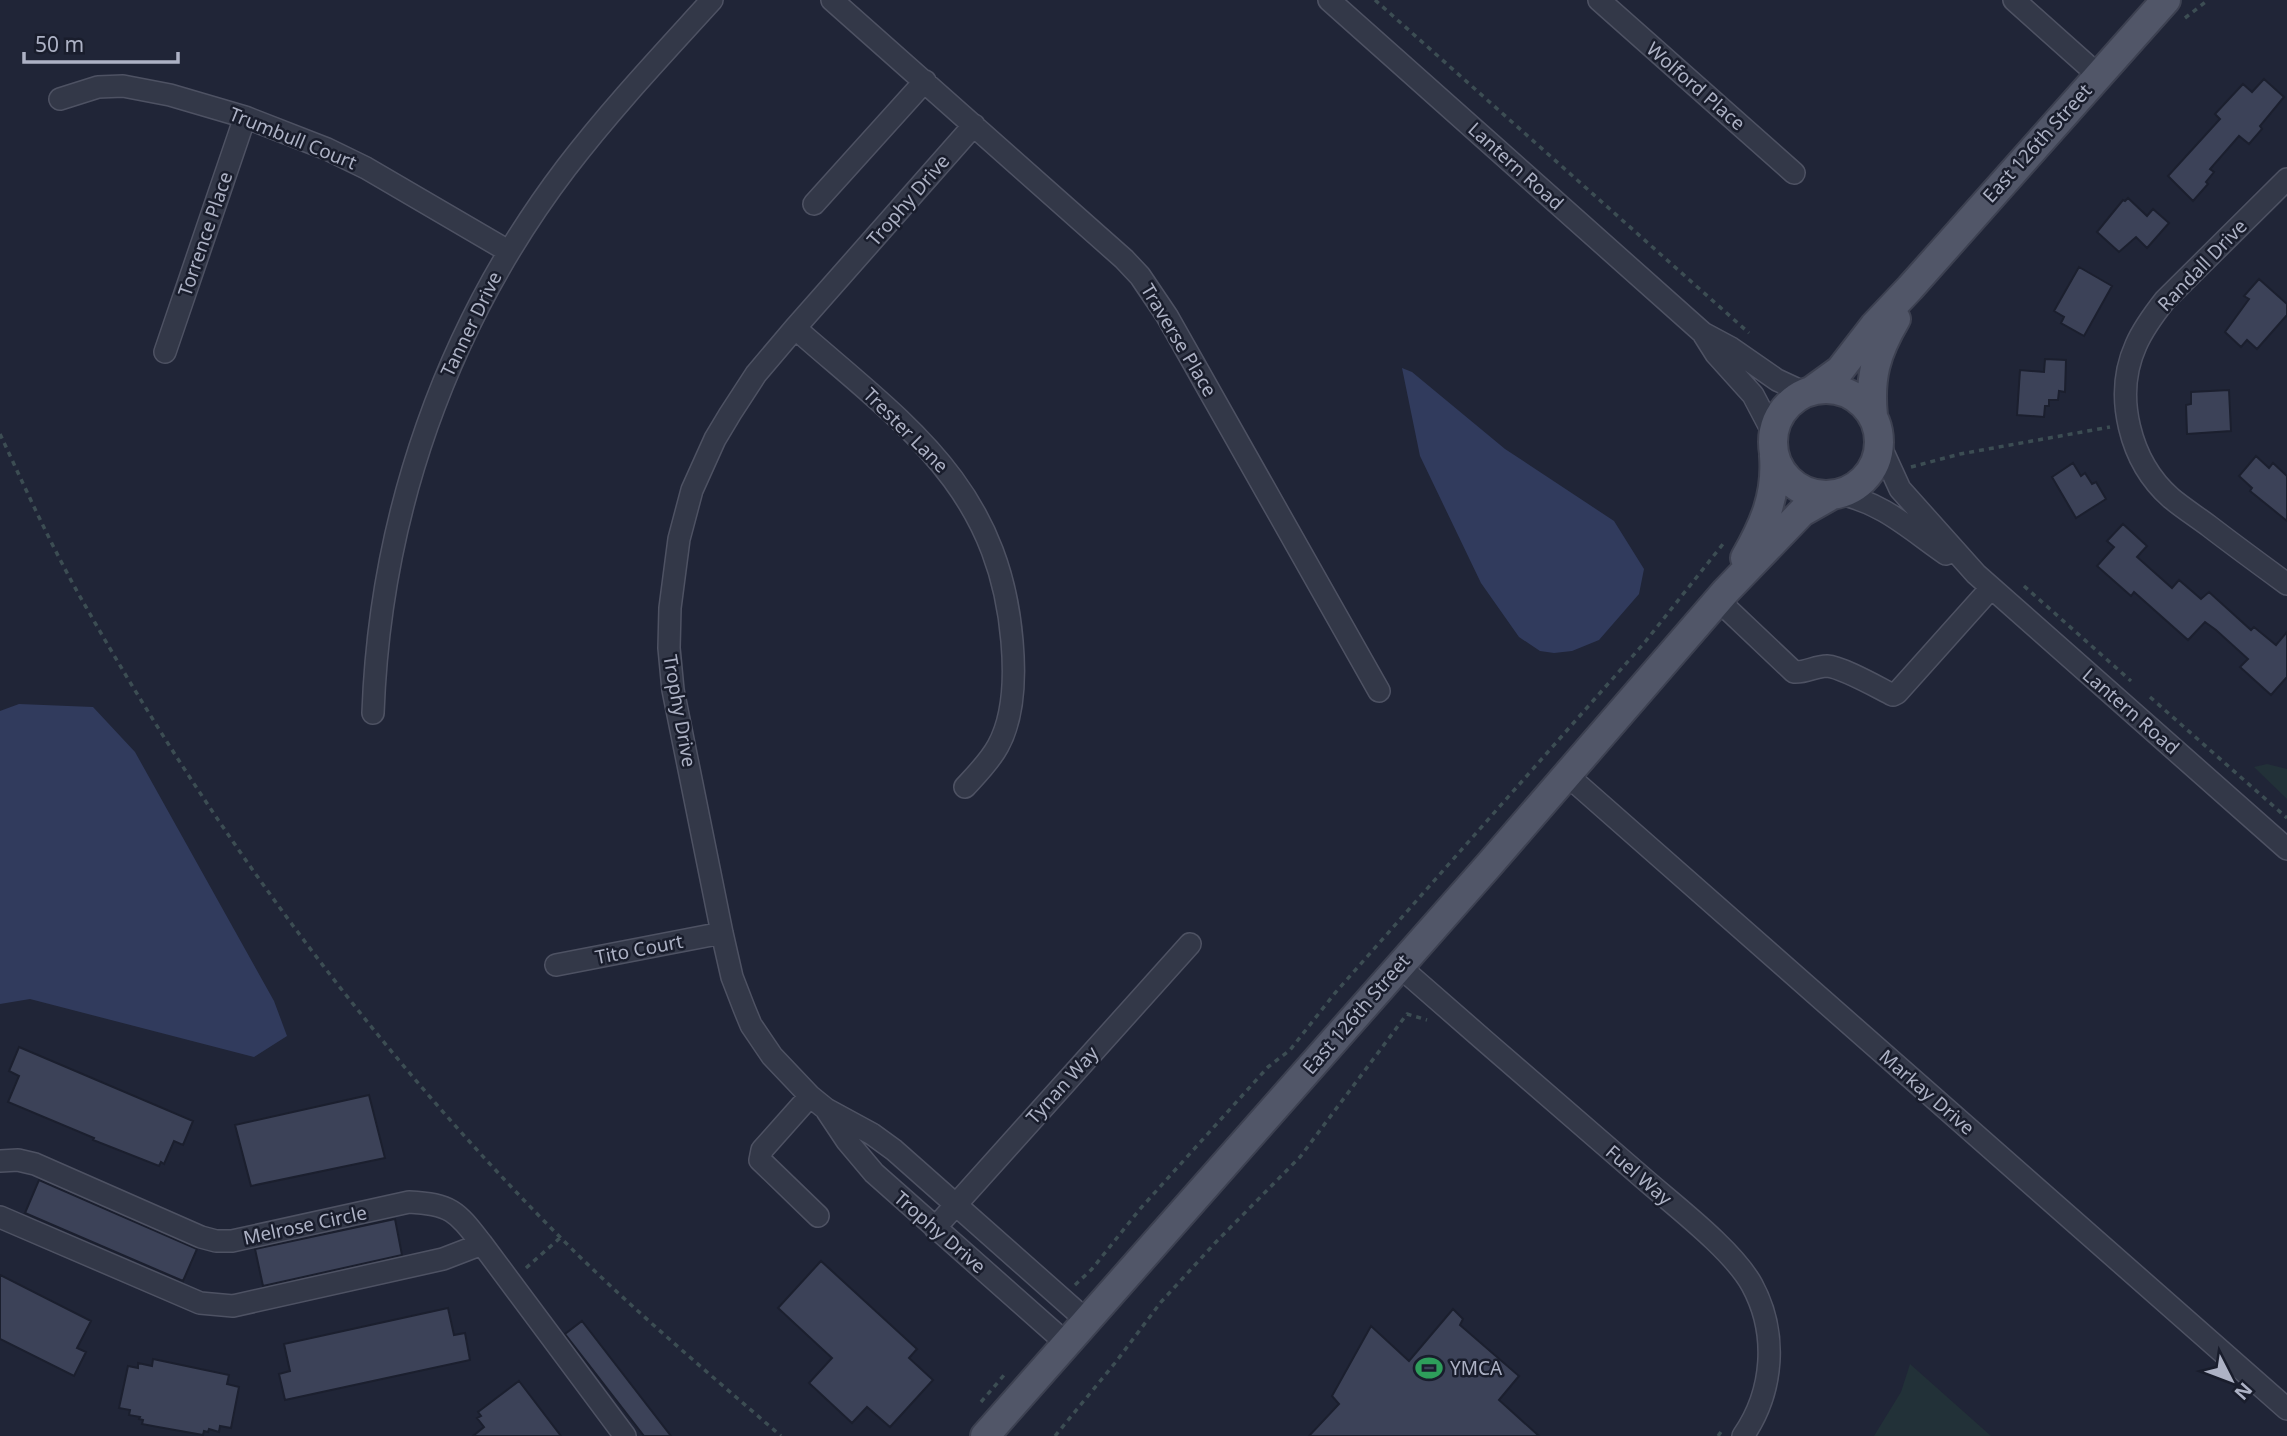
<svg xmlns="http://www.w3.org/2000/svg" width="2287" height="1436" font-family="'Noto Sans',sans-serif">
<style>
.green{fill:#223138}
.water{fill:#313b5d}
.building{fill:#3c4258;stroke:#1b1f2e;stroke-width:2}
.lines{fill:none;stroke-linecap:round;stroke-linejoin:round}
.minor-casing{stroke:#4e5263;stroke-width:24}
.major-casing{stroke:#3d4151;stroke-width:32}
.path{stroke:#3c4d53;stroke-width:3.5;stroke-dasharray:5 5;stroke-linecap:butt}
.minor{stroke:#333848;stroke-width:21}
.major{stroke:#515668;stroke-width:28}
.labels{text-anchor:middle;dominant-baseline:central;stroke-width:5;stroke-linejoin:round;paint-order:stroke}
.street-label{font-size:19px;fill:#adb2c5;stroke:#191d2c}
.poi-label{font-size:19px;fill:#adb2c5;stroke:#191d2c;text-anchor:start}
</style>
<rect width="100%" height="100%" fill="#202537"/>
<path class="green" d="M2267 764 2287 769V799L2254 767Z
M1910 1364 1991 1436H1874L1901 1392Z"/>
<path class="water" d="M1402 368 1412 372 1505 449 1614 521 1644 569 1639 594 1599 640 1572 651 1554 653 1540 651 1519 637 1481 583 1420 456Z
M19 704 93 707 135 752 274 1001 287 1036 254 1057 30 999 0 1004V711Z"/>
<path class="building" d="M2264 79 2284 97 2260 126 2262 129 2249 144 2239 136 2210 169 2214 172 2206 182 2208 184 2193 201 2168 176 2220 119 2215 114 2243 84 2252 92Z
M2128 198 2147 216 2153 209 2169 223 2147 248 2136 237 2119 252 2097 232 2123 200 2125 201Z
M2079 267 2112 286 2084 336 2061 323 2064 317 2054 311Z
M2259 279 2287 304V315L2257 349 2247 340 2241 347 2225 332 2249 299 2244 296Z
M2045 359 2066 360 2065 392 2059 391 2058 400H2049V406H2045L2044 417 2017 415 2020 370 2044 372Z
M2229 390 2231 431 2187 434 2186 405 2191 404V392Z
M2256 456 2269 468 2273 463 2287 476V521L2250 491 2252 488 2239 476Z
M2073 463 2081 476 2085 473 2092 484 2096 482 2106 499 2076 518 2052 477Z
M2123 524 2147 546 2137 557 2172 588 2179 580 2201 599 2209 592 2251 630 2254 627 2276 645 2287 632V677L2271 695 2240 667 2248 659 2216 630 2205 622 2188 640 2134 592 2131 596 2097 566 2114 547 2107 541Z
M19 1047 193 1121 183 1145 174 1141 164 1164 161 1162 159 1166 93 1140 94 1138 8 1102 19 1076 9 1071Z
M369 1095 385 1158 251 1186 235 1125Z
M39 1180 197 1249 183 1281 25 1213Z
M395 1219 402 1255 263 1286 255 1249Z
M821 1261 917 1349 909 1358 933 1380 890 1427 867 1407 852 1423 809 1383 832 1358 778 1308Z
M0 1275 91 1321 77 1348 86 1352 74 1376 0 1339Z
M448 1308 454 1335 465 1333 470 1360 285 1400 279 1374 290 1371 284 1344Z
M1453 1309 1463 1319 1460 1325 1519 1376 1499 1400 1539 1436H1309L1339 1404 1332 1396 1371 1326 1409 1361Z
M582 1321 671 1436H644L565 1334Z
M153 1359 229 1375 227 1384 239 1387 231 1428 220 1426 219 1432 209 1429 208 1432 204 1431 203 1435 158 1427 142 1424 143 1420 139 1419 140 1417 129 1415 130 1410 119 1408 128 1366 138 1368V1363L152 1366Z
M519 1381 561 1436H473L484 1427 477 1418 481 1416 478 1412Z"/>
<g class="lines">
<defs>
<path id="minor" d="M832 0 1124 259 1140 276 1167 316 1379 691
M1329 0 1703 333 1731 348 1777 380 1805 393
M1599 0 1794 173
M2014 0 2098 75
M60 99 98 87 123 86 170 95 245 117 327 149 366 168 508 251
M974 125 795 328 756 374 730 414 715 439 692 490 679 539 670 608 669 648 673 690 722 933 732 977 744 1008 751 1025 772 1056 810 1096 826 1109 872 1134 894 1150 1086 1320
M2287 179 2165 300C2154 314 2143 329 2136 345 2113 396 2130 462 2171 498 2183 508 2197 517 2209 526 2235 546 2261 565 2287 584
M814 204 925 81
M795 328C903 423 999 485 1012 641 1015 675 1015 715 998 746 990 761 977 774 965 787
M1704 335 1716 354 1753 395 1773 433
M165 352 245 117
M1879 438 1884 454 1900 489 1976 574 2287 849
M1839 494C1882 502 1911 530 1946 554
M1718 600 1794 672C1806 673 1815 666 1827 666 1842 667 1877 687 1893 695L1897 693 1991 588
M373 713C380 516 446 326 566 168 611 109 662 55 712 0
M1567 775 2287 1409
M556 965 722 933
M1399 966C1480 1037 1562 1108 1643 1178 1675 1206 1733 1250 1752 1285 1778 1333 1774 1391 1743 1436
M810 1096 762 1150 760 1160 818 1216
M827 1111 847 1141 874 1173 1066 1343
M0 1161 18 1160 35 1164 201 1237 216 1241H232L409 1202C452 1204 457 1212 482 1244L625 1436
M0 1217 200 1303 233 1306 443 1259 482 1244
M935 1228 1190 944"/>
<path id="major" d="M1773 442a53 53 0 1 1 106 0a53 53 0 1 1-106 0Z
M1811 391 1840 370 1874 326 1910 288 2166 0
M1873 416C1869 377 1876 353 1896 319
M1745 558C1764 525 1777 495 1774 456
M985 1436 1489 865 1726 591 1802 512 1832 495"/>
</defs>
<use href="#minor" class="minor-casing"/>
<use href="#major" class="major-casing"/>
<path class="path" d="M1375 0 1749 333
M2185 18 2208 0
M0 434C27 492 54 552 86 607 220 843 385 1065 579 1256 644 1319 713 1377 781 1436
M1911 467 1960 454 2110 427
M2024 586 2131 681
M2150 697 2287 818
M526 1268 561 1237
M1075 1285 1092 1269 1140 1209 1268 1067 1290 1050 1335 993 1645 642 1723 544
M981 1402 1005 1374
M1055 1436 1115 1363 1161 1302 1215 1243 1300 1157 1407 1014 1427 1020
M1718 1436 1723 1429"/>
<use href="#minor" class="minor"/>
<use href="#major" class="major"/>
</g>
<defs>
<symbol id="stadium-bare" viewBox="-9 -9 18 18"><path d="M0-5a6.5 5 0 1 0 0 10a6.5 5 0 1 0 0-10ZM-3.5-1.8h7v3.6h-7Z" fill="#2e9e5b" stroke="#191d2c" stroke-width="2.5" paint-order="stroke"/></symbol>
</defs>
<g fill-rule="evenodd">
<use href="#stadium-bare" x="1410" y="1349" width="38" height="38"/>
</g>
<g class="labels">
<g class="street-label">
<text transform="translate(1696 86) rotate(41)">Wolford Place</text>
<text transform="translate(293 138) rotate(22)">Trumbull Court</text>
<text transform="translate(2037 143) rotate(-48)">East 126th Street</text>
<text transform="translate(1516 166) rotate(42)">Lantern Road</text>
<text transform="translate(908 200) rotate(-49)">Trophy Drive</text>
<text transform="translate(205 234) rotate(-71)">Torrence Place</text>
<text transform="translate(2202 265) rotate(-46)">Randall Drive</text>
<text transform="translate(471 324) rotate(-64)">Tanner Drive</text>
<text transform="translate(1179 340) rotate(59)">Traverse Place</text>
<text transform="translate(906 430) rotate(45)">Trester Lane</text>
<text transform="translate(680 711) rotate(80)">Trophy Drive</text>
<text transform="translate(2131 711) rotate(41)">Lantern Road</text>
<text transform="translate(639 949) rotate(-11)">Tito Court</text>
<text transform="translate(1356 1014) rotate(-49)">East 126th Street</text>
<text transform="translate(1062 1085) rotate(-48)">Tynan Way</text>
<text transform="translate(1927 1092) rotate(41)">Markay Drive</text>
<text transform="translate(1639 1175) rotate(41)">Fuel Way</text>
<text transform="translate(305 1225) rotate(-12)">Melrose Circle</text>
<text transform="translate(940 1232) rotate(41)">Trophy Drive</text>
</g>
<g class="poi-label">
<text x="1450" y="1368">YMCA</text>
</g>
</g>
<g transform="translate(2231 1380) rotate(132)" stroke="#191d2c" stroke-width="5" paint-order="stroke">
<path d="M0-5L12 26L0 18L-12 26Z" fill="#adb2c5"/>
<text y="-10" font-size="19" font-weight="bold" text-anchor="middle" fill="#adb2c5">N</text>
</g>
<path d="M24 52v10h154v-10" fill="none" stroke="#adb2c5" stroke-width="3.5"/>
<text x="35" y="52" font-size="21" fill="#adb2c5" stroke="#191d2c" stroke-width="5" paint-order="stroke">50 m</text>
</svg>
